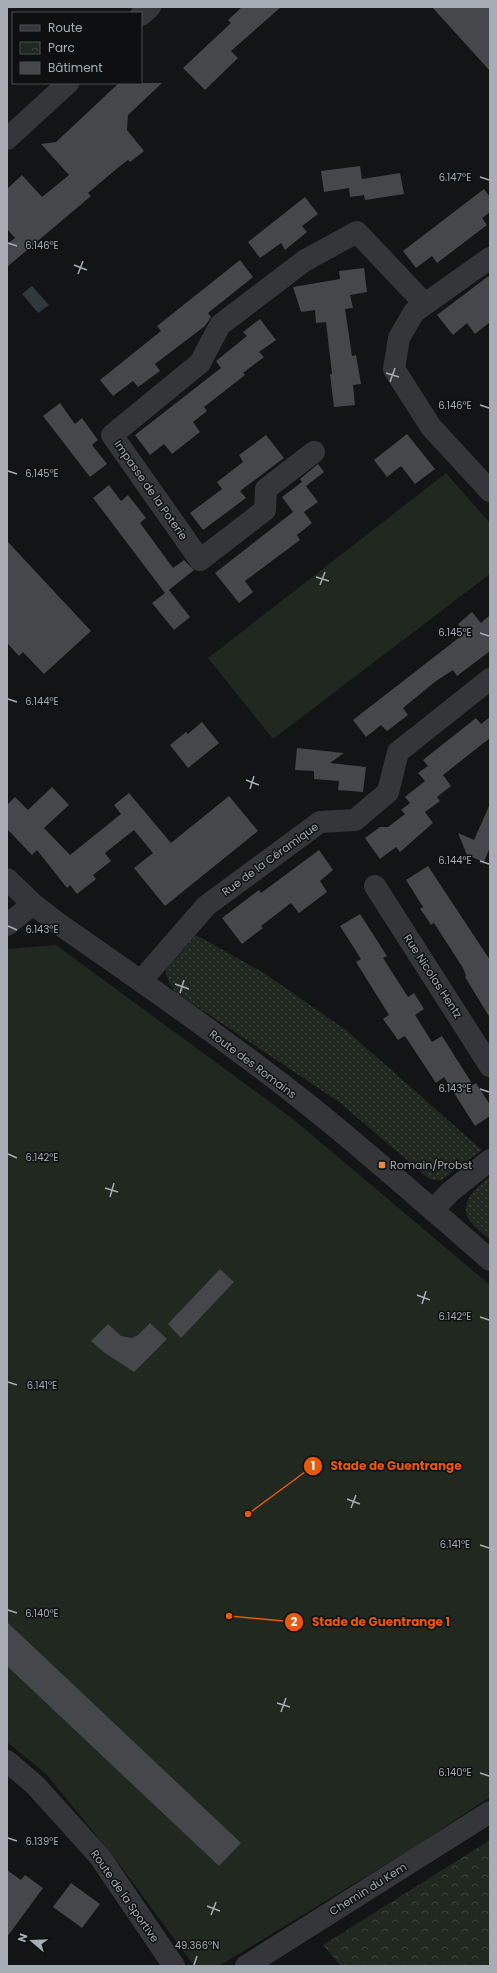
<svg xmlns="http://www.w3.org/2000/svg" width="497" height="1973" font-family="Poppins,sans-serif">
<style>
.grass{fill:url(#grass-dots)}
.park{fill:url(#park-crowns)}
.garden{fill:#202820}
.water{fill:#2e383d}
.building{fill:#45474a}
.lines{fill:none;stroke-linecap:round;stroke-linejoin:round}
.minor{stroke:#35363a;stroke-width:22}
.ticks{fill:none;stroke:#a6adb4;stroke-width:1.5}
.poi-dot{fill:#e68c3a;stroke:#0e0f10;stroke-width:1.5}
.labels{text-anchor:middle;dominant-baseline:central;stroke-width:3;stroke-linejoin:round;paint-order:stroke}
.street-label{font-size:11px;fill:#a6adb4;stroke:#0e0f10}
.poi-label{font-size:11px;fill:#a6adb4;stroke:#0e0f10;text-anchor:start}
.ticks-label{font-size:10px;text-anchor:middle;fill:#a6adb4;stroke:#0e0f10;stroke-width:3;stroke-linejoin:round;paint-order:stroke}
.leader{fill:none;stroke:#e8590c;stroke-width:1.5}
.callout-dot{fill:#e8590c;stroke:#0e0f10;stroke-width:1.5}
.mark-label{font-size:12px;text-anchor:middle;font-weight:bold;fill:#fff}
.callout-label{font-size:12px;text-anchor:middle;font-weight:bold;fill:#e8590c;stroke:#0e0f10;stroke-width:3;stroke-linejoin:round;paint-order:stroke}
</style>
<defs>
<pattern id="grass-dots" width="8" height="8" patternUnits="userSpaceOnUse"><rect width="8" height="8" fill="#202820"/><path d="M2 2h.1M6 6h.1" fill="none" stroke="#3d443e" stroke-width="1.8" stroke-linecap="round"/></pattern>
<pattern id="park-crowns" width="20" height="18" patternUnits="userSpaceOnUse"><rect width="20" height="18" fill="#202820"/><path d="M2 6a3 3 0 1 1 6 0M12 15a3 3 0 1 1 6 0" fill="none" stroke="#3d443e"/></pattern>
</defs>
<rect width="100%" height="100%" fill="#131415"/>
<path class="grass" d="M196 935 264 973 346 1030 482 1150 440 1181 429 1179 339 1102 175 992 169 983 165 970Z
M490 1177V1240C484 1234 474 1227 469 1220 458 1202 477 1187 490 1177Z"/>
<path class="park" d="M490 1840V1966H341L323 1945Z"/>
<path class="garden" d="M446 473 490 523V574L273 739 208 658Z
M56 945 293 1119 490 1285V1797L411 1849 219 1966H194L114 1857 46 1774 7 1742V949Z"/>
<path class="water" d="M32 286 49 305 38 313 22 294Z"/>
<path class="building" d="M242 7H281L231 51 238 58 205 90 183 68 231 23 228 20Z
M432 7H490V71Z
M119 83H162L128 115 127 130 144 151 130 162 128 160 120 166 88 193 91 196 7 267V244L15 238 7 229V189L22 175 42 197 69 175 41 144 56 142Z
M360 166 362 179 400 173 404 194 365 200 364 195 350 197 349 188 324 192 321 171Z
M484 189 490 197V212L482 218 487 225 437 263 432 256 416 268 403 251Z
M305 197 318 214 302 226 307 232 285 250 281 243 260 258 248 242Z
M240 260 253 277 208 313 211 317 205 326 155 364 160 371 138 387 133 381 113 396 100 380 161 331 157 326Z
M364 268 367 292 350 295 353 308 345 309 352 356 356 355 361 384 353 385 355 405 334 407 330 374H332L326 322 316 323 315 310 301 312 293 287 340 279 339 271Z
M490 275V322L475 334 467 323 453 335 437 315Z
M260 319 276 340 259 352 264 357 243 373 245 375 204 407 207 411 193 422 200 432 172 454 164 444 150 455 135 435 221 368 216 361 247 336 243 332Z
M60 403 75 424 82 418 98 440 92 445 107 464 90 477 43 416Z
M407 434 435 469 415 484 401 466 387 477 374 460Z
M266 435 284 458 240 491 246 498 203 530 190 513 222 489 217 482 243 462 239 455Z
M318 464 324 472 306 486 318 502 304 512 312 523 297 535 300 540 245 581 253 592 239 603 215 573 293 512 282 497 302 482 300 479Z
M109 485 121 501 128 495 146 518 140 523 173 568 184 560 194 570 169 590 190 617 174 630 152 603 165 593 93 498Z
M7 541 91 631 44 674 23 652 19 656 7 643Z
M472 612 481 623 490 615V651L457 676 453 670 436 681 403 708 408 715 387 731 381 725 366 737 353 720 465 633 458 624Z
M490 717V738L443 775 451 786 437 797 440 801 425 812 433 823 400 852 396 847 380 859 365 838 380 827H388L405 814 401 810 410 803 405 797 425 781 418 773 428 766 423 760 476 718 481 724Z
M202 722 219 743 188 768 170 745 186 732 188 734Z
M297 748 344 753 330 763 366 767 363 792 338 790 339 781 314 779V771L295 770Z
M52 787 69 805 44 828 70 855 121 814 114 805 129 793 171 843 229 796 258 831 165 906 134 868 153 853 134 830 105 853 111 861 93 875 96 879 77 894 70 885 67 888 37 850 32 855 7 829V805L15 797 28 810Z
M490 804V847L484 862 467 855 458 833 474 840Z
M319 850 333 870 320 881 327 892 299 913 291 903 261 926 263 928 242 944 222 918 259 890 261 893Z
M428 866 490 960V1018L465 977 466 976 463 968 434 923 431 925 426 917 420 909 423 907 406 880Z
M360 914 387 956 383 958 408 997 414 993 424 1009 415 1015 432 1042 442 1036 473 1085 476 1083 490 1105V1116L475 1126 444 1077 436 1083 405 1036 398 1040 383 1019 389 1015 356 962 361 959 340 926Z
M220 1269 234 1282 181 1338 168 1324Z
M150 1323 167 1339 134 1372 105 1353 91 1341 108 1324 121 1336 132 1338 138 1335Z
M7 1622 241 1843 219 1866 7 1666Z
M7 1870 21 1880 25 1875 43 1888 7 1937Z
M71 1883 100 1904 82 1928 53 1907Z"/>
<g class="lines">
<path class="minor" d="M141 15 150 7
M7 139 68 83
M490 258 414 312 399 338 394 369 431 427 490 491
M314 452 266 489 265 510 200 560 112 435 200 363 220 325 304 261 357 232 425 304
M7 879 33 904 59 924C142 982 226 1040 306 1103 369 1153 429 1207 490 1260
M375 886 490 1066
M7 925 33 904
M141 981 206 906 320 822 355 820 388 792 398 752 490 679
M433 1210 450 1192 490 1160
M7 1761 35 1785 100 1857 174 1966
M246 1966 490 1812"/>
</g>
<path class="ticks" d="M480 177 489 180M8 243 17 246M74 265 87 270M78 274 83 261M386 373 399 377M390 382 395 368M480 405 489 408M8 471 17 474M316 577 329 581M320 585 325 572M480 633 489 636M8 699 17 702M246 780 259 785M250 789 254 776M480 861 489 864M8 926 17 930M175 984 189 989M180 993 184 980M480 1089 489 1092M8 1154 17 1158M105 1188 118 1192M110 1197 114 1183M417 1295 430 1300M422 1304 426 1291M480 1317 489 1320M8 1382 17 1385M347 1499 360 1504M351 1508 356 1495M480 1545 489 1548M8 1610 17 1613M277 1703 290 1707M281 1712 286 1698M480 1773 489 1776M8 1838 17 1841M207 1906 220 1911M211 1915 216 1902M194 1965 197 1956"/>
<rect class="poi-dot" x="378" y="1161" width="8" height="8" rx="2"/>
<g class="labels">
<g class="street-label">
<text transform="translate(151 490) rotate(55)">Impasse de la Poterie</text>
<text transform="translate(270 859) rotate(-36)">Rue de la Céramique</text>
<text transform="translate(433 976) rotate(57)">Rue Nicolas Hentz</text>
<text transform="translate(253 1064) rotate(37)">Route des Romains</text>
<text transform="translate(368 1889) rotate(-32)">Chemin du Kem</text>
<text transform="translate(125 1896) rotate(55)">Route de la Sportive</text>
</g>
<g class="poi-label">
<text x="390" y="1165">Romain/Probst</text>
</g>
</g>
<g class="ticks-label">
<text x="455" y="181">6.147°E</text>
<text x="42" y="249">6.146°E</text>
<text x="455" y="409">6.146°E</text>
<text x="42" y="477">6.145°E</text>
<text x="455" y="636">6.145°E</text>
<text x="42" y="705">6.144°E</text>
<text x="455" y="864">6.144°E</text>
<text x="42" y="933">6.143°E</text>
<text x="455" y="1092">6.143°E</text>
<text x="42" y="1161">6.142°E</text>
<text x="455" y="1320">6.142°E</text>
<text x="42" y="1389">6.141°E</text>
<text x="455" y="1548">6.141°E</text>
<text x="42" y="1617">6.140°E</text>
<text x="455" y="1776">6.140°E</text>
<text x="42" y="1845">6.139°E</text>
<text x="197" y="1949">49.366°N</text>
</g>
<path class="leader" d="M248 1514L313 1466M229 1616L294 1622"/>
<g class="callout-dot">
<circle cx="248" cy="1514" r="4"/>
<circle cx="229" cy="1616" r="4"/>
<circle cx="313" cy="1466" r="10"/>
<circle cx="294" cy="1622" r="10"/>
</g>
<g class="mark-label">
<text x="313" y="1470">1</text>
<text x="294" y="1626">2</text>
</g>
<g class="callout-label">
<text x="396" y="1470">Stade de Guentrange</text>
<text x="381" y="1626">Stade de Guentrange 1</text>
</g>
<rect width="497" height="1973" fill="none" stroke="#a6adb4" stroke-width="16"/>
<rect x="12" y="12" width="130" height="72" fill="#0e0f10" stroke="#4b4e52"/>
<rect x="20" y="25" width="20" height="6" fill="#35363a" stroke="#4b4e52"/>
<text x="48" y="32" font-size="12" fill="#a6adb4">Route</text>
<rect x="20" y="42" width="20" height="12" fill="url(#park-crowns)" stroke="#4b4e52"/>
<text x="48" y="52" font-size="12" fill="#a6adb4">Parc</text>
<rect x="20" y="62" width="20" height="12" fill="#45474a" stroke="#4b4e52"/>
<text x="48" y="72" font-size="12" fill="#a6adb4">Bâtiment</text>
<g transform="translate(32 1941) rotate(289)" stroke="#0e0f10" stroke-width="3" paint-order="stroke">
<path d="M0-3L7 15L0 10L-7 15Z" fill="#a6adb4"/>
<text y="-6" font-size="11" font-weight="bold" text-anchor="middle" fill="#a6adb4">N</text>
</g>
</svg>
